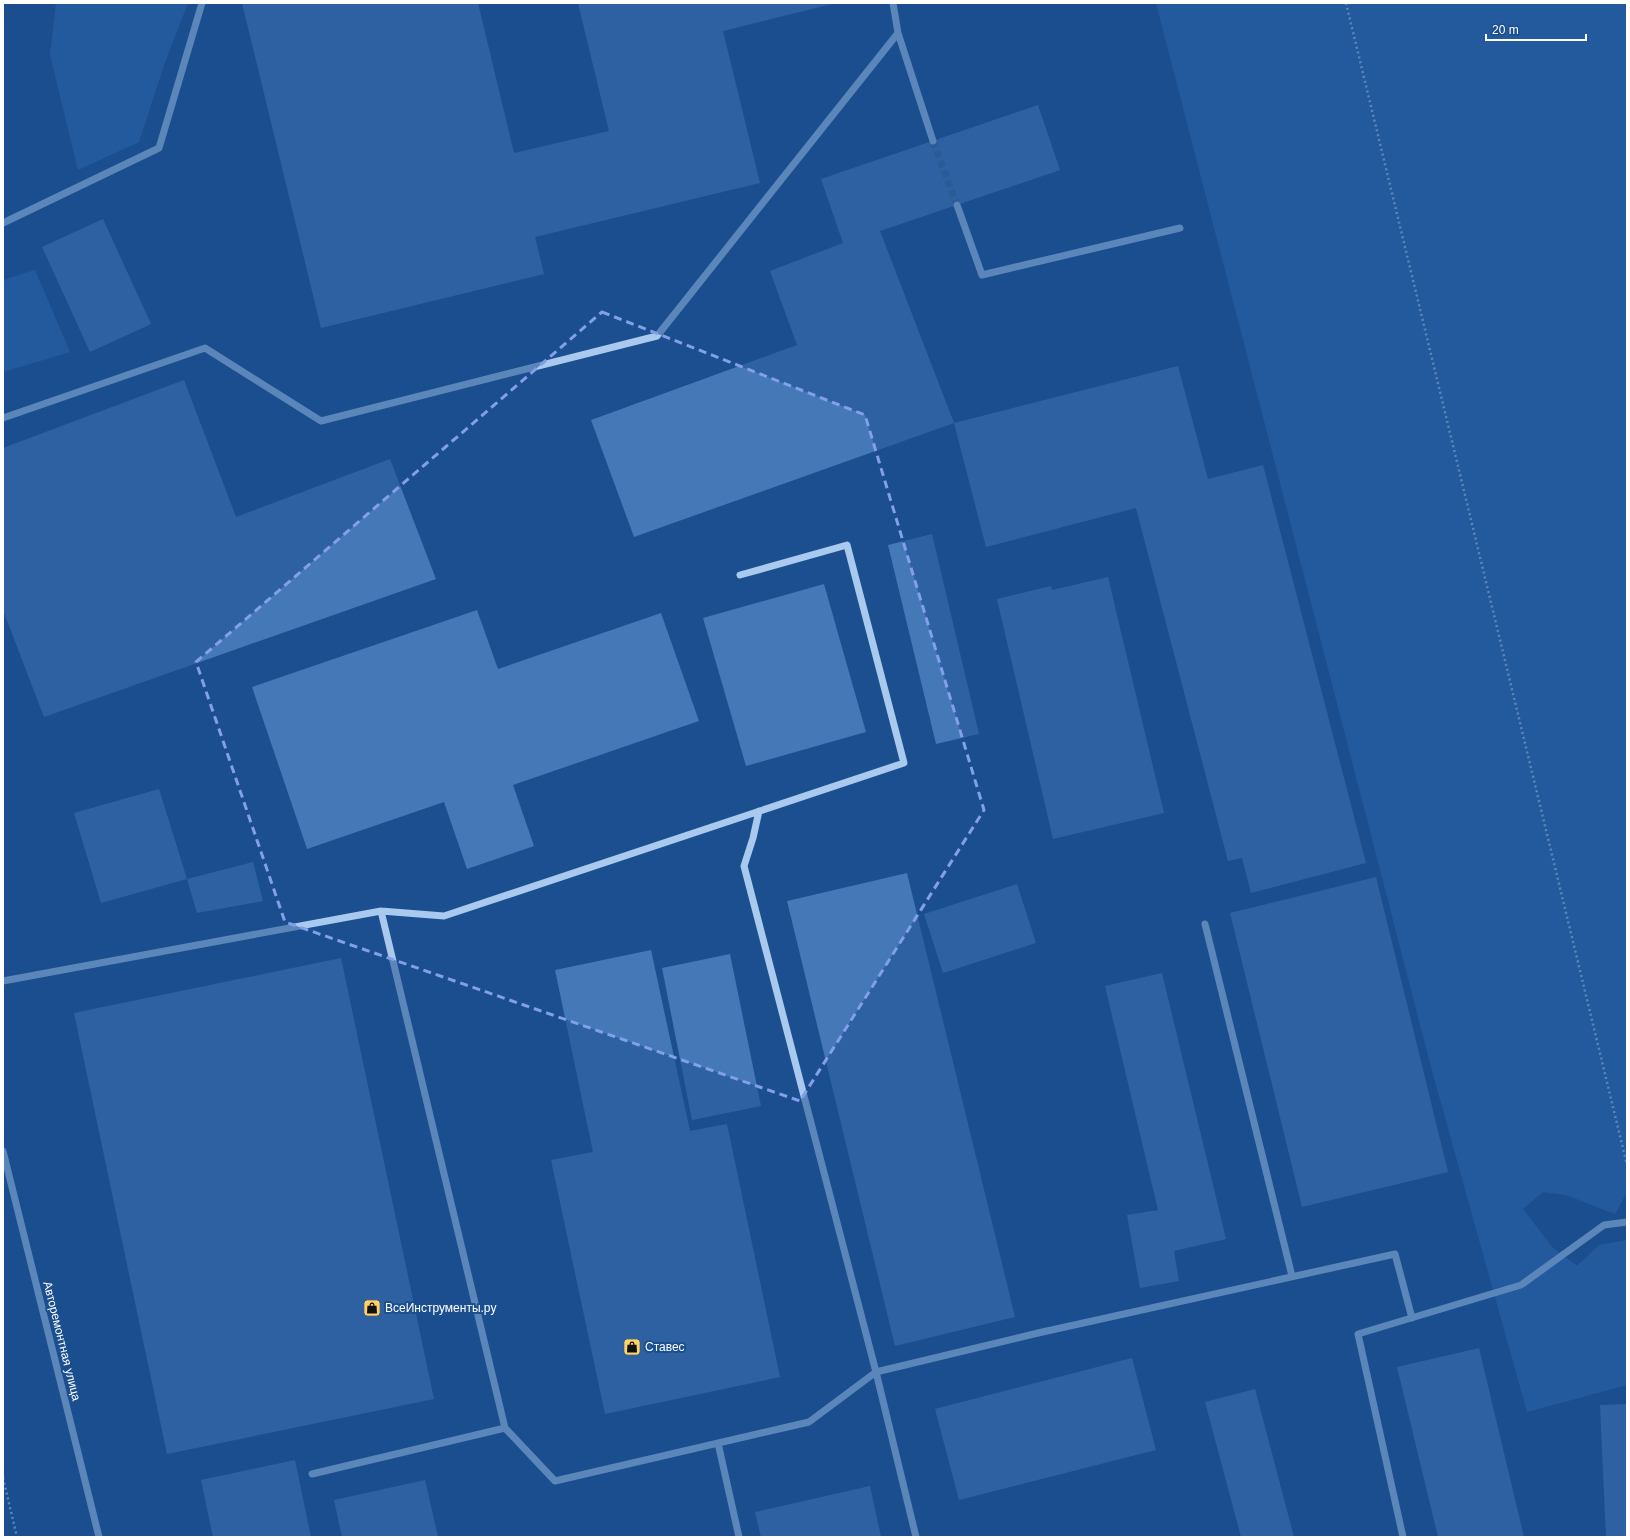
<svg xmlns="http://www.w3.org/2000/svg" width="1630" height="1540" font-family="Helvetica,sans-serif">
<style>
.green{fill:#2e69ad}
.building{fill:#4478b7}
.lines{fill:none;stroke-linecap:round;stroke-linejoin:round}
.minor-tunnel{stroke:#3d69a0;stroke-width:7;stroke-dasharray:7 3.5;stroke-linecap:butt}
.path{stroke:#a9c9ee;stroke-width:2.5;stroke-dasharray:2 3;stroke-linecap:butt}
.minor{stroke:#a9c9ee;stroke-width:7}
.marked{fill:none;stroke:#839eea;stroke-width:3;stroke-dasharray:8 5;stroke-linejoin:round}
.labels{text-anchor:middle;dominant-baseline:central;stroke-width:4;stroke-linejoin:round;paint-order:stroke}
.poi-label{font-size:12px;fill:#fff;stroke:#1b4f8f;text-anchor:start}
.street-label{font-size:12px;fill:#fff;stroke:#1b4f8f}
</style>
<rect width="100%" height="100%" fill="#1b4f8f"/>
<path class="green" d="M56 3H188L164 65 139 142 78 170 50 55Z
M1156 3H1627V1192L1615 1214 1566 1195 1543 1192 1523 1209 1553 1248 1577 1266 1599 1245 1627 1240V1385L1527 1412 1431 1067Z
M35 270 70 352 3 372V280Z"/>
<path class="building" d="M242 3H478L514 153 609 131 578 3H832V4L723 31 760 183 535 237 544 274 321 328Z
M1038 105 1060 170 880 231 954 423 1178 366 1208 479 1263 465 1366 863 1251 893 1242 858 1228 861 1136 508 986 547 954 423 634 537 591 420 797 345 770 271 843 243 821 179Z
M103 219 151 324 90 352 42 247Z
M184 380 236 517 390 459 436 579 44 717 3 610V448Z
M932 534 979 734 936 744 888 545Z
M1108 577 1164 813 1053 839 997 599 1051 586 1052 590Z
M824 584 866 732 746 766 703 618Z
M477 610 498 669 661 613 699 721 513 785 534 846 467 869 444 802 307 849 252 687Z
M159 789 187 879 101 903 74 813Z
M253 862 263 901 197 913 187 879Z
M907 873 1015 1317 895 1346 787 901Z
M1376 877 1448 1172 1302 1207 1230 913Z
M1017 884 1036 943 943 973 924 914Z
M651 950 690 1131 727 1124 780 1377 605 1414 551 1160 593 1152 555 970Z
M730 954 761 1106 692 1120 662 968Z
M341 958 434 1399 167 1454 74 1013Z
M1162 973 1226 1239 1174 1251 1179 1281 1140 1288 1127 1215 1158 1210 1105 986Z
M1479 1348 1524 1537H1438L1397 1367Z
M1132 1358 1156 1450 959 1500 935 1409Z
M1255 1389 1294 1537H1241L1205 1402Z
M1627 1404V1537H1606L1600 1405Z
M295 1460 311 1537H213L201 1480Z
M425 1480 438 1537H342L334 1500Z
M870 1486 881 1537H761L755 1512Z"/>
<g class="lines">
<path class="minor-tunnel" d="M933 141 957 205"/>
<path class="path" d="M1346 3 1627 1165
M3 1478 17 1537"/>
<path class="minor" d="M898 33 933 141
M957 205 982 275 1180 228
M3 223 159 148 202 3
M3 418 205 348 321 421 657 336 898 33 893 3
M759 811 753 838 744 866 876 1372 916 1537
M381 911 505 1428
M1205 924 1292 1276
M3 981 381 911 444 916 904 763 847 545 740 575
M3 1151 99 1537
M718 1443 739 1537
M312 1474 505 1428 555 1481 809 1422 876 1372 1038 1333 1395 1254 1412 1318
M1403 1537 1358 1334 1521 1285 1604 1225 1627 1222"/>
</g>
<path d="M0 0H1630V1540H0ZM602 312 865 415 984 810 800 1101 285 922 196 662Z" fill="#1b4f8f" fill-opacity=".55" fill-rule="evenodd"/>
<path class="marked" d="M602 312 865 415 984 810 800 1101 285 922 196 662Z"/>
<defs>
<symbol id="shop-square" viewBox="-11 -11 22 22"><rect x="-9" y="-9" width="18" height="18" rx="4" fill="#ffd166" stroke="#1b4f8f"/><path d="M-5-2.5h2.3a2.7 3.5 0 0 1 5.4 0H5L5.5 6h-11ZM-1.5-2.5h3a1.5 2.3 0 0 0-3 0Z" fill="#111"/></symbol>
</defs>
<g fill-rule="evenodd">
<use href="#shop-square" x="362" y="1298" width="20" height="20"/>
<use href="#shop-square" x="622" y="1337" width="20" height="20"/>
</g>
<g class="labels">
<g class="poi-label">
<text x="385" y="1308">ВсеИнструменты.ру</text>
<text x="645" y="1347">Ставес</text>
</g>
<g class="street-label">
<text transform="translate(62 1341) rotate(76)">Авторемонтная улица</text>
</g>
</g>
<rect width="1630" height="1540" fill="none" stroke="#ffffff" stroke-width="8"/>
<path d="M1486 34v6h100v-6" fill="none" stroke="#ffffff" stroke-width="2"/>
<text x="1492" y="34" font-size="12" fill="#ffffff" stroke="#1b4f8f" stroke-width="3" paint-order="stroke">20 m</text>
</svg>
